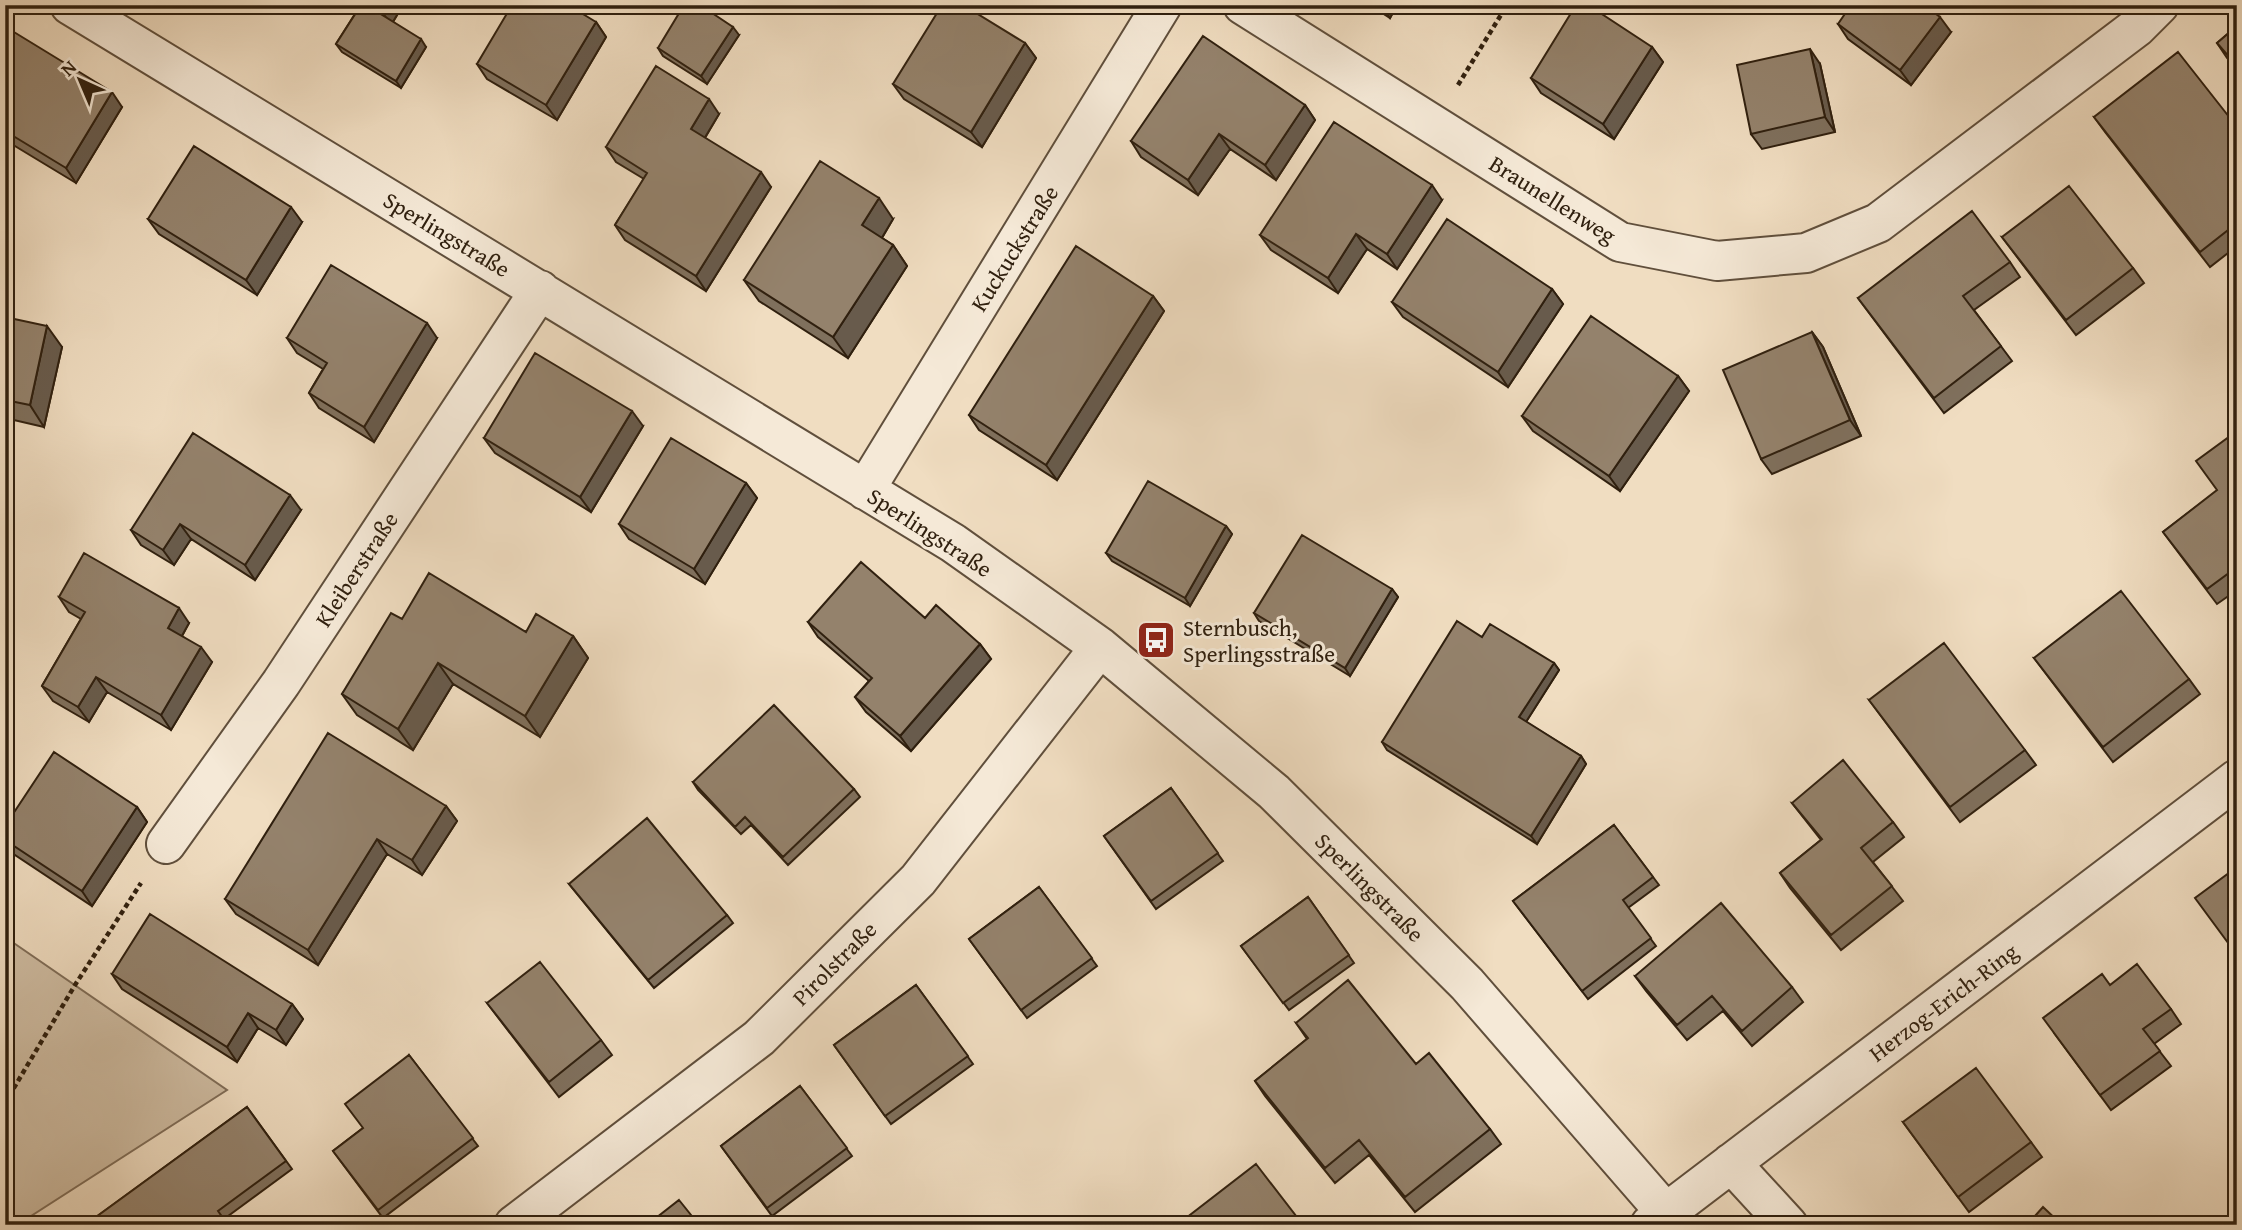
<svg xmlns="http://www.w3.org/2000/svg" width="2242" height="1230" font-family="'Gentium Book Plus',serif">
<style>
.green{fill:#cfbda3;stroke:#806e59;stroke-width:2}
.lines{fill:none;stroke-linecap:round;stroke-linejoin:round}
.minor-casing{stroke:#604f3c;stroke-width:42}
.path{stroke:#30200f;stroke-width:4.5;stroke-dasharray:5 3.5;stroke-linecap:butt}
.minor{stroke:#f5e9d7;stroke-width:38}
.wall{fill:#7f705d;stroke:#30200f;stroke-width:2}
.shaded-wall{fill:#685b4c;stroke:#30200f;stroke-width:2}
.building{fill:#94826c;stroke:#30200f;stroke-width:2}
.labels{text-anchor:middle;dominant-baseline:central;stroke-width:6;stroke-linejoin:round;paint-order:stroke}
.street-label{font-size:23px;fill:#30200f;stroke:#f5e9d7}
.poi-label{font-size:23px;fill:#30200f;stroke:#f5e9d7;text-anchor:start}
</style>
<rect width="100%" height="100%" fill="#f0ddc1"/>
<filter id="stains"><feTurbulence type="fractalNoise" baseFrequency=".00286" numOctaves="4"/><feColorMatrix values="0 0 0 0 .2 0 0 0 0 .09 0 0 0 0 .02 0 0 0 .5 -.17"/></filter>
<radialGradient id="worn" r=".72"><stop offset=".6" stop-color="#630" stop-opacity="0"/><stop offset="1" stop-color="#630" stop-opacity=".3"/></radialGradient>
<path class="green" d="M5 937 227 1090 17 1225H5Z"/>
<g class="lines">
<defs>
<path id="minor" d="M70 5 953 543 1100 647 1274 792 1467 984 1666 1213
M1243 5 1620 242 1717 261 1806 253 1878 223 2137 27 2159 5
M865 490 1162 5
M166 844 281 683 540 290
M1731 1163 1788 1225
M514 1225 759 1038 918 880 1100 647
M1650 1225 2237 779"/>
</defs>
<use href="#minor" class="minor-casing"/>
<path class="path" d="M1458 85 1507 5
M5 1103 75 985 141 883"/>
<use href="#minor" class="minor"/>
</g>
<path class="wall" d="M359 5H403L393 22 426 47 401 88 342 52 336 44 360 6Z
M1370 5H1397L1390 18Z
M596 22 606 37 557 120 487 79 477 64Z
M1838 24 1951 32 1911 85 1848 39Z
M2237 26V69L2227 58 2217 43Z
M5 35 122 107 76 183 5 140Z
M739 35 707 84 663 56 658 48Z
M1025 43 1036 58 982 147 904 99 893 84Z
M1652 47 1663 62 1614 139 1541 93 1531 78Z
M1820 64 1835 132 1762 149 1751 134Z
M1305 105 1315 120 1276 180 1230 149 1198 195 1141 157 1131 141Z
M719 114 705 138 771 187 706 291 625 240 615 225 644 179 616 162 606 147Z
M2094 117 2237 127V246L2210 267 2105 132Z
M1442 200 1397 269 1367 249 1338 293 1271 250 1260 235Z
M148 219 302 222 257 295 159 234Z
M893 219 882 238 893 245 907 266 848 358 759 301 744 280Z
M2002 237 2133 268 2144 283 2076 335Z
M2010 262 2020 277 1974 310 2012 361 1944 413 1858 298Z
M1552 289 1563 304 1508 387 1403 317 1392 302Z
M1153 296 1164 311 1057 480 979 430 969 415Z
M5 317 62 347 44 427 5 418Z
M1812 332 1823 347 1861 436 1772 474 1761 459Z
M287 338H437L374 442 319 408 309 393 323 369 297 353Z
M1678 376 1689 391 1620 491 1533 431 1522 416Z
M643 426 591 512 495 453 484 438Z
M2237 431V590L2217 604 2163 532 2217 491Z
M746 483 757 498 705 584 629 539 619 524Z
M301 510 255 580 191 539 174 565 141 545 131 530Z
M1226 526 1232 534 1190 606 1112 561 1106 553Z
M1392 589 1398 597 1350 676 1259 621 1254 613Z
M59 597 189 623 182 636 212 662 171 730 107 692 89 722 53 701 42 686 81 619 69 612Z
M925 618 980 644 991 659 911 751 866 712 855 697 869 681 818 637 808 622Z
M402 619 573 636 588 658 540 737 453 684 413 750 357 715 342 694Z
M1482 637 1554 663 1559 670 1526 722 1581 756 1586 764 1537 844 1387 750 1382 742Z
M2034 658 2189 679 2200 694 2113 762Z
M1869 700 2025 750 2036 765 1960 822Z
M693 782 854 789 860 797 788 865 751 825 741 834 698 790Z
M1171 788 1223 861 1156 909 1104 836Z
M1792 803 1893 822 1904 837 1873 862 1903 901 1841 950 1790 888 1780 873 1821 840Z
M446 806 457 821 422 875 387 854 318 965 236 914 225 899Z
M137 807 147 822 92 906 9 851 5 845V826Z
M1614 825 1659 885 1628 908 1656 946 1588 999 1513 901Z
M569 884 727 915 733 923 654 988Z
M1039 887 1097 966 1027 1018 969 939Z
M1308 897 1354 963 1289 1010 1241 946Z
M112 974 292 1004 303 1019 286 1045 258 1028 237 1062 122 989Z
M1635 976 1792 987 1803 1002 1752 1046 1723 1011 1687 1040 1646 991Z
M916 985 973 1064 891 1124 834 1045Z
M2110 985 2171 1009 2181 1024 2154 1044 2171 1066 2111 1110 2054 1033Z
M487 1003 601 1040 612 1055 559 1097Z
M1296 1023 1416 1064 1490 1129 1501 1144 1415 1212 1369 1155 1335 1183 1265 1096 1255 1081 1307 1039Z
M409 1055 478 1146 383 1218 333 1151 363 1128Z
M800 1086 852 1156 772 1216 721 1146Z
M247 1107 292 1169 224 1219 85 1225Z
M1903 1122 2031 1142 2042 1157 1969 1212Z"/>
<path class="shaded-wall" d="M244 5H250L247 10Z
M384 5H403L391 25 381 10Z
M1381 5H1397L1390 18Z
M1940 17 1951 32 1911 85 1900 70Z
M596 22 606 37 557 120 546 105Z
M733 27 739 35 707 84 701 76Z
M421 39 426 47 401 88 396 81Z
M1025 43 1036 58 982 147 971 132Z
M1652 47 1663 62 1614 139 1603 124Z
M1810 49 1820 64 1835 132 1825 117Z
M112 92 122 107 76 183 66 168Z
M709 99 719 114 701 144 691 129Z
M1305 105 1315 120 1276 180 1265 165Z
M1219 134 1230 149 1198 195 1188 180Z
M761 172 771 187 706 291 696 276Z
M1432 185 1442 200 1397 269 1387 254Z
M879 198 893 219 877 246 862 225Z
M291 207 302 222 257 295 246 280Z
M1356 234 1367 249 1338 293 1328 278Z
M893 245 907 266 848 358 833 337Z
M1552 289 1563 304 1508 387 1498 372Z
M1153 296 1164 311 1057 480 1046 465Z
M427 323 437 338 374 442 364 427Z
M47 326 62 347 44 427 30 405Z
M1812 332 1823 347 1861 436 1850 420Z
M1678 376 1689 391 1620 491 1609 476Z
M632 411 643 426 591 512 580 497Z
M746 483 757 498 705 584 694 569Z
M290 495 301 510 255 580 245 565Z
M180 524 191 539 174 565 163 550Z
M1226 526 1232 534 1190 606 1185 598Z
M1392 589 1398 597 1350 676 1345 668Z
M179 608 189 623 178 643 168 628Z
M573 636 588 658 540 737 525 716Z
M980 644 991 659 911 751 900 736Z
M201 647 212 662 171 730 161 715Z
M438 663 453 684 413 750 398 729Z
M1554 663 1559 670 1524 725 1519 717Z
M96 677 107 692 89 722 78 707Z
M1581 756 1586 764 1537 844 1531 836Z
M446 806 457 821 422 875 412 860Z
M137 807 147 822 92 906 82 891Z
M377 839 387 854 318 965 308 950Z
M292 1004 303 1019 286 1045 276 1030Z
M248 1013 258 1028 237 1062 227 1047Z"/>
<path class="building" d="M361 5H366L421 39 396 81 336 44Z
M373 5H384L381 10Z
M512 5H568L596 22 546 105 477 64Z
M684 5H700L733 27 701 76 658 48Z
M942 5H963L1025 43 971 132 893 84Z
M1576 5H1588L1652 47 1603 124 1531 78Z
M1851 5H1924L1940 17 1900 70 1838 24Z
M2237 26V66L2217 43Z
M9 29 112 92 66 168 5 131V35Z
M1203 36 1305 105 1265 165 1219 134 1188 180 1131 141Z
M1810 49 1825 117 1751 134 1737 65Z
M2178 52 2237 127V223L2200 252 2094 117Z
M656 66 709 99 691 129 761 172 696 276 615 225 647 173 606 147Z
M1334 122 1432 185 1387 254 1356 234 1328 278 1260 235Z
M194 146 291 207 246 280 148 219Z
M820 161 879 198 862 225 893 245 833 337 744 280Z
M2069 186 2133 268 2066 320 2002 237Z
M1972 211 2010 262 1963 296 2001 346 1934 398 1858 298Z
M1447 219 1552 289 1498 372 1392 302Z
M1076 246 1153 296 1046 465 969 415Z
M331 265 427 323 364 427 309 393 327 363 287 338Z
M1591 316 1678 376 1609 476 1522 416Z
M5 317 47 326 30 405 5 400Z
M1812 332 1850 420 1761 459 1723 370Z
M535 353 632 411 580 497 484 438Z
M2237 431V567L2207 589 2163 532 2217 490 2196 461Z
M193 433 290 495 245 565 180 524 163 550 131 530Z
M671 438 746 483 694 569 619 524Z
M1148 481 1226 526 1185 598 1106 553Z
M1302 535 1392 589 1345 668 1254 613Z
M84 553 179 608 168 628 201 647 161 715 96 677 78 707 42 686 85 612 59 597Z
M861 562 925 618 936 605 980 644 900 736 855 697 872 678 808 622Z
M429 573 526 632 536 614 573 636 525 716 438 663 398 729 342 694 391 613 402 619Z
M2121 591 2189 679 2103 747 2034 658Z
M1457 621 1482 637 1490 624 1554 663 1519 717 1581 756 1531 836 1382 742Z
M1944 643 2025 750 1950 807 1869 700Z
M774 705 854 789 783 857 745 817 735 827 693 782Z
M328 733 446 806 412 860 377 839 308 950 225 899Z
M54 752 137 807 82 891 5 840V826Z
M1843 760 1893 822 1861 848 1892 886 1831 935 1780 873 1822 839 1792 803Z
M1171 788 1218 853 1151 901 1104 836Z
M647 818 727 915 648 980 569 884Z
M1614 825 1653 877 1623 900 1651 938 1582 991 1513 901Z
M2237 867V955L2195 898Z
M1039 887 1092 958 1021 1010 969 939Z
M1308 897 1349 955 1283 1003 1241 946Z
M1721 903 1792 987 1742 1031 1712 996 1677 1025 1635 976Z
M150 914 292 1004 276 1030 248 1013 227 1047 112 974Z
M540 962 601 1040 549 1082 487 1003Z
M2137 964 2171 1009 2143 1029 2160 1051 2100 1095 2043 1018 2102 974 2110 985Z
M1348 980 1416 1064 1429 1053 1490 1129 1405 1197 1359 1140 1325 1168 1255 1081 1308 1038 1296 1023Z
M916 985 968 1056 885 1116 834 1045Z
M409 1055 473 1138 378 1210 333 1151 363 1128 345 1104Z
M1976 1068 2031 1142 1958 1197 1903 1122Z
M800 1086 847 1148 767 1208 721 1146Z
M247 1107 286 1161 218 1211 228 1225H85Z
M1256 1164 1303 1225H1177Z
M679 1200 699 1225H647Z
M2043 1207 2062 1225H2027Z"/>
<defs>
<symbol id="bus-square" viewBox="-11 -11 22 22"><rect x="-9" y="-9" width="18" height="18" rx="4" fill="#8f2418" stroke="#f5e9d7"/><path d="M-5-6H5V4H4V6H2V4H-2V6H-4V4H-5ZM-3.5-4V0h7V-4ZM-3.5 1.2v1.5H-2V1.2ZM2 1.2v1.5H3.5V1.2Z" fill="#fff"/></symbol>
</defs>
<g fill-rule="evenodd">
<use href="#bus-square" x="1134" y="618" width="44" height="44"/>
</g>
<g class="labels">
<g class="street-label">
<text transform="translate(1553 199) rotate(32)">Braunellenweg</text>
<text transform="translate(447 234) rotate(31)">Sperlingstraße</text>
<text transform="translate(1014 248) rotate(-58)">Kuckuckstraße</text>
<text transform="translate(930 532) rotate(33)">Sperlingstraße</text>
<text transform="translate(356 569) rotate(-57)">Kleiberstraße</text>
<text transform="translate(1370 887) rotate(45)">Sperlingstraße</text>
<text transform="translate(834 963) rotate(-45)">Pirolstraße</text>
<text transform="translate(1943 1002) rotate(-37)">Herzog-Erich-Ring</text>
</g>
<g class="poi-label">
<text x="1183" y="627">Sternbusch,<tspan x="1183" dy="26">Sperlingsstraße</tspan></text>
</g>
</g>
<rect width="2242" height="1230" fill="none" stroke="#f0ddc1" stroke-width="28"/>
<rect x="7" y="7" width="2228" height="1216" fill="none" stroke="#30200f" stroke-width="3.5"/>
<rect x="14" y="14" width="2214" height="1202" fill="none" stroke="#30200f" stroke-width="2"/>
<g transform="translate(80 80) rotate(316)" stroke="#f5e9d7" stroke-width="5" paint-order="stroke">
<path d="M0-5L12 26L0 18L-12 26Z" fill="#30200f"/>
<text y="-10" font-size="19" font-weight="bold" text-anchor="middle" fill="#30200f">N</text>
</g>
<rect width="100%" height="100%" filter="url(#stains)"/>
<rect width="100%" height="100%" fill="url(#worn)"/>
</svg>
